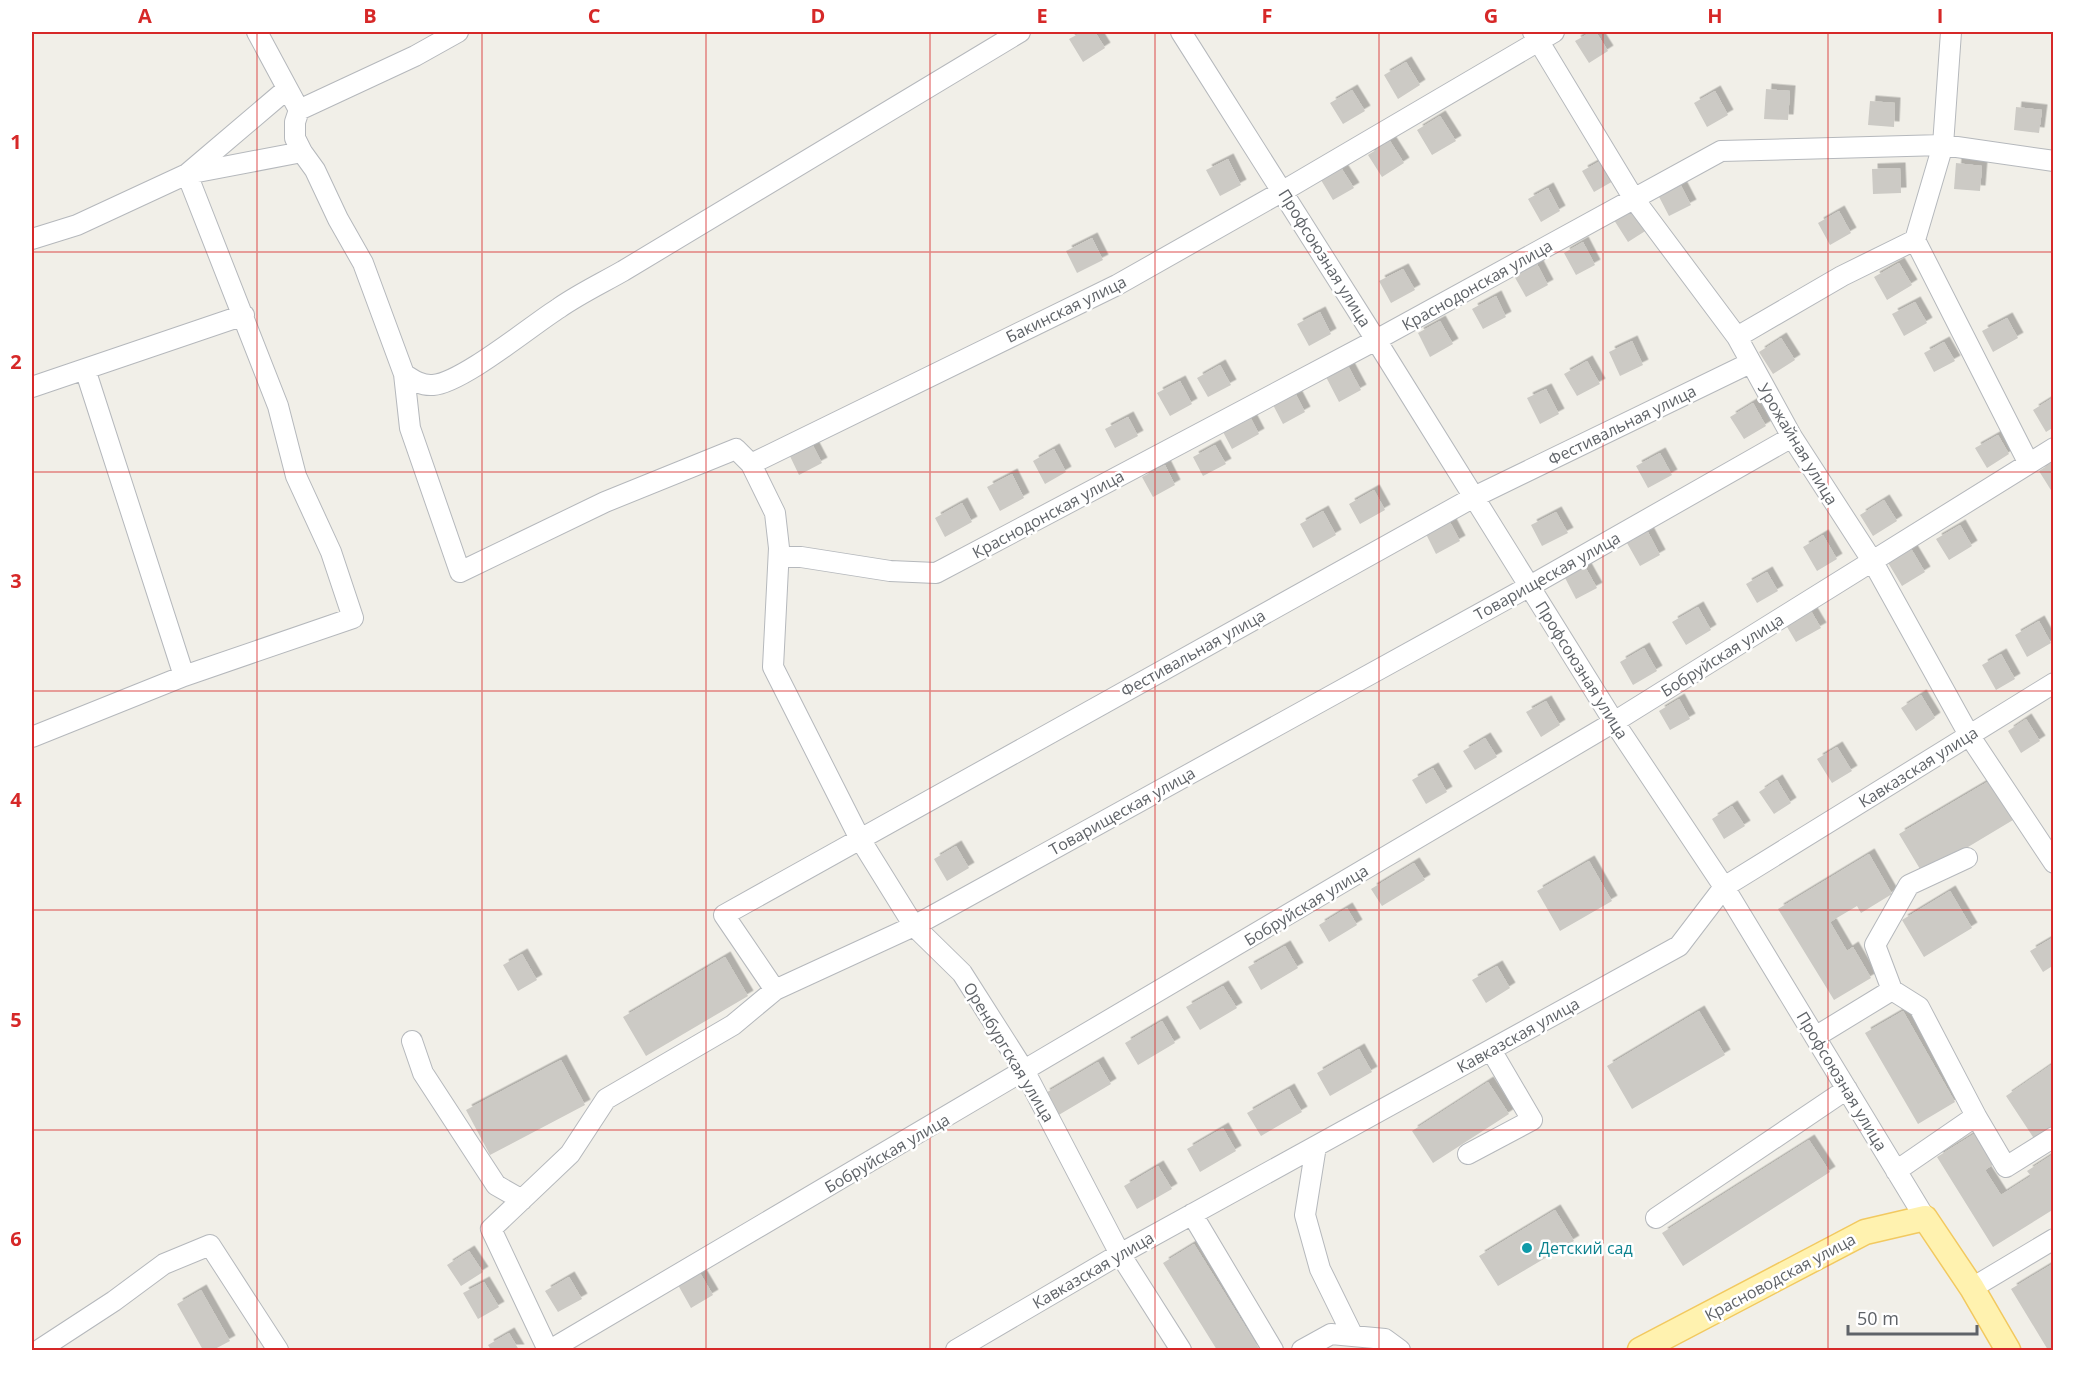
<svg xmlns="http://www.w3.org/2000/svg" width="2085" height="1382" font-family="'Open Sans',sans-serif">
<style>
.building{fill:#cccac5;filter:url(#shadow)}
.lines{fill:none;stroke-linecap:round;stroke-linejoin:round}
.minor-casing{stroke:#b5b8bc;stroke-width:22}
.major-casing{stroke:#f2c960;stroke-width:27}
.minor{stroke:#fff;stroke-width:20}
.major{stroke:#fff2af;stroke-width:24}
.grid{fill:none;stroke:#d62828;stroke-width:1.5;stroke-opacity:0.55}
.culture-dot{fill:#0f9aa8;stroke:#fff;stroke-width:2}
.labels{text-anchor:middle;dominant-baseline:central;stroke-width:5;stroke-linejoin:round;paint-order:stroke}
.street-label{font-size:16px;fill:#5f6368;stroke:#fff}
.culture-label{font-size:16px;fill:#0d838f;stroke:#fff;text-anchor:start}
.neatline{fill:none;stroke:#d62828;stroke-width:2}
.grid-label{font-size:20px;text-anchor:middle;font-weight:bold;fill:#d62828}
</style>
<defs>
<filter id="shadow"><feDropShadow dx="5.5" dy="-5.5" stdDeviation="0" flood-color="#0004"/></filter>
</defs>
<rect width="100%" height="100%" fill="#f1efe8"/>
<path class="building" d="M1082 32H1095L1105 48 1083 62 1069 39Z
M1591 32H1596L1608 51 1589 63 1575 41Z
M1406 62 1420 85 1398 99 1384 75Z
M1766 89 1790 91 1788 120 1764 119Z
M1352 90 1365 111 1343 124 1330 103Z
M1715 91 1728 115 1707 127 1694 103Z
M1870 101 1895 103 1894 127 1868 125Z
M2016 107 2042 110 2039 133 2014 130Z
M1440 116 1456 141 1432 155 1417 130Z
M1390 141 1404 163 1382 177 1368 155Z
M1228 159 1241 185 1220 196 1206 170Z
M1604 159 1615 180 1594 192 1582 171Z
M1338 163 1354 188 1333 200 1318 175Z
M1956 163 1982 166 1980 191 1954 189Z
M1900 168 1901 193 1873 194 1872 169Z
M1678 180 1691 205 1669 216 1656 191Z
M1548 188 1560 211 1541 222 1528 199Z
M1636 207 1650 228 1628 242 1614 220Z
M1839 211 1851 233 1830 245 1818 223Z
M1092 238 1103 260 1077 273 1066 251Z
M1583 242 1595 265 1576 275 1564 253Z
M1536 262 1548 285 1526 297 1513 274Z
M1899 263 1912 285 1887 300 1874 277Z
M1403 269 1415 290 1391 303 1379 281Z
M1496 296 1506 317 1483 329 1472 309Z
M1915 302 1927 323 1904 336 1892 314Z
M1320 312 1331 334 1309 346 1297 324Z
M2007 318 2018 338 1993 352 1982 331Z
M1440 321 1453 344 1430 357 1418 333Z
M1781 338 1795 360 1773 374 1759 352Z
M1632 341 1643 365 1620 376 1609 352Z
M1944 342 1955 361 1934 372 1924 353Z
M1587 361 1600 384 1577 396 1564 374Z
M1347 364 1361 390 1339 402 1325 375Z
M1220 365 1231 385 1208 397 1197 378Z
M1180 381 1192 404 1170 416 1157 393Z
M1293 389 1305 412 1283 424 1271 401Z
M1546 389 1559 414 1540 424 1527 398Z
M2054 397V427L2046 432 2033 410Z
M1753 403 1766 426 1744 439 1730 417Z
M1248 413 1259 434 1232 449 1221 428Z
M1128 417 1138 436 1115 448 1105 429Z
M1998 435 2009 454 1987 468 1975 448Z
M810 440 822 463 799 475 788 452Z
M1215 445 1226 464 1203 476 1193 457Z
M1054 449 1066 472 1045 484 1033 461Z
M1660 453 1672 475 1648 488 1636 466Z
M2054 461V495L2039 471Z
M1165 465 1175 485 1153 497 1142 477Z
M1012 474 1024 498 1000 511 987 487Z
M1374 490 1385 510 1360 524 1349 504Z
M1884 500 1897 521 1873 536 1860 515Z
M962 503 972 522 945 537 935 518Z
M1323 511 1336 535 1313 548 1300 524Z
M1556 512 1568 533 1542 546 1531 525Z
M1450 522 1460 541 1436 554 1426 534Z
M1960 525 1972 546 1949 560 1936 539Z
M1648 532 1660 555 1640 566 1627 543Z
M1823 535 1837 559 1817 571 1803 547Z
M1910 547 1925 572 1902 586 1887 561Z
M1583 563 1597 588 1576 599 1563 574Z
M1767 572 1778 591 1757 603 1746 584Z
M1808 606 1821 628 1796 642 1783 620Z
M1698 607 1711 630 1686 645 1672 622Z
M2039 621 2051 643 2027 657 2015 635Z
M1644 648 1657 671 1633 685 1620 662Z
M2001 654 2015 679 1996 690 1982 665Z
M1921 695 1935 718 1916 731 1901 708Z
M1679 699 1690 719 1670 730 1659 711Z
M1546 701 1560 725 1541 737 1526 712Z
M2026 719 2040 741 2021 753 2008 731Z
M1485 738 1497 757 1475 770 1463 751Z
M1837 747 1852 771 1832 783 1817 759Z
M1433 768 1447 792 1426 804 1412 780Z
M1777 780 1791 803 1774 814 1759 792Z
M1989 781 2013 820 1923 874 1899 834Z
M1732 806 1745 826 1724 839 1712 819Z
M956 846 969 868 947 881 934 859Z
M1869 854 1892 894 1861 913 1857 906 1830 922 1847 951 1853 947 1871 978 1834 1000 1778 909Z
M1589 861 1612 901 1560 931 1537 891Z
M1414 863 1425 880 1382 906 1371 889Z
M1950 891 1972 928 1924 957 1902 920Z
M1347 908 1357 925 1329 942 1319 925Z
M2054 937V965L2043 972 2030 951Z
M1285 946 1298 968 1261 990 1248 967Z
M522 954 537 980 518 991 503 965Z
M725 957 748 996 646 1056 623 1017Z
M1497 966 1510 988 1486 1003 1472 980Z
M1223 986 1237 1008 1200 1030 1186 1007Z
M1699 1011 1725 1055 1632 1109 1607 1066Z
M1903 1011 1955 1102 1918 1124 1865 1033Z
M1162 1021 1175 1043 1138 1065 1125 1043Z
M1359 1049 1372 1072 1330 1096 1317 1073Z
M561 1060 585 1105 490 1155 466 1110Z
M1098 1062 1111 1084 1057 1116 1044 1094Z
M2054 1063V1127L2035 1140 2006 1096Z
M1488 1082 1509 1114 1433 1163 1412 1131Z
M1289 1089 1302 1112 1261 1136 1247 1113Z
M1223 1128 1236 1151 1200 1172 1187 1149Z
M1974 1134 1994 1164 1985 1170 2001 1195 2031 1176 2027 1171 2052 1155 2054 1159V1209L1993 1247 1937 1157Z
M1809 1140 1830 1172 1683 1266 1662 1233Z
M1158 1166 1172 1189 1137 1209 1124 1186Z
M1555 1210 1574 1241 1498 1286 1479 1256Z
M1194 1244 1260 1350H1217L1163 1263Z
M469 1251 483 1272 461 1286 447 1265Z
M2054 1263V1350H2048L2011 1289Z
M700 1273 713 1295 691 1308 678 1285Z
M569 1277 582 1299 558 1312 545 1291Z
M484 1282 499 1307 478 1319 463 1293Z
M201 1290 230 1341 213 1350H203L177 1304Z
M509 1333 519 1350H491L488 1345Z"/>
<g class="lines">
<defs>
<path id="minor" d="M257 32 299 110 415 56 458 32
M1181 32 1376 340 1614 722 1724 887 1925 1218
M1533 32 1634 199 1737 337 1792 437 1873 562 1969 735 2054 863
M299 110 295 122V138L302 152 315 170 338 219 363 263 404 374C413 380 422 386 433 385 462 383 532 325 559 308 579 294 602 283 623 271L1020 32
M32 239 77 225 187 174 302 152
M1915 240 2028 462
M1915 240 1943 145 1951 32
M1737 337 1842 276 1915 240
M85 369 184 676 353 618 331 552 296 476 278 406 187 174 287 89
M404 374 410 428 460 572 605 502 736 449 751 464
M32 387 244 315
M779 557H801L890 571 936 573 1376 340 1721 151 1943 145 2054 161
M32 737 184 676
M775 990 724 915 1474 497 1750 363
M1892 990 1919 1007 1976 1116 1896 1171
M1815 1037 1892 990 1875 945 1909 885 1967 858
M412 1041 423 1073 496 1185 522 1200
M1976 1116 2006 1167 2054 1137
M1316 1146 1305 1215 1320 1269 1353 1336
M1468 1154 1532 1120 1491 1050
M1192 1214 1273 1350
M1656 1218 1847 1089
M1972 1288 2054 1239
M39 1350 114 1301 164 1264 210 1245 278 1350
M548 1350 491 1229 570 1154 606 1099 733 1025 775 990 914 926 1530 586 1792 437
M550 1350 1614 722 2054 448
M956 1350 1120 1254 1679 946 1724 887 2054 683
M1181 1350 1120 1254 1025 1072 962 973 914 926 860 839 773 667 779 548 775 513 751 464 1117 285 1283 191 1554 32
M1302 1350 1331 1334 1385 1339 1400 1350"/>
<path id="major" d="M1640 1350 1865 1232 1925 1218 1972 1288 2008 1350"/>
</defs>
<use href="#minor" class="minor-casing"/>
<use href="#major" class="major-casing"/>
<use href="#minor" class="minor"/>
<use href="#major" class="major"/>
</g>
<path class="grid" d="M257 32V1350M482 32V1350M706 32V1350M930 32V1350M1155 32V1350M1379 32V1350M1603 32V1350M1828 32V1350M32 252H2054M32 472H2054M32 691H2054M32 910H2054M32 1130H2054"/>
<circle class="culture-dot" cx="1527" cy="1248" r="6"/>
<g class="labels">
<g class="street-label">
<text transform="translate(1325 258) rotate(58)">Профсоюзная улица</text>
<text transform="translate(1477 285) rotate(-29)">Краснодонская улица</text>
<text transform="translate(1066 309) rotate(-26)">Бакинская улица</text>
<text transform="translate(1622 425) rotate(-26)">Фестивальная улица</text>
<text transform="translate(1798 444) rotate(59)">Урожайная улица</text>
<text transform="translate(1048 514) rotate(-28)">Краснодонская улица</text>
<text transform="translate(1547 576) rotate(-29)">Товарищеская улица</text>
<text transform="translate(1193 653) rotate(-29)">Фестивальная улица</text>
<text transform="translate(1722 655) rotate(-32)">Бобруйская улица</text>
<text transform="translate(1582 670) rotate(58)">Профсоюзная улица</text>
<text transform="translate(1918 767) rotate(-32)">Кавказская улица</text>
<text transform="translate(1122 811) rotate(-29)">Товарищеская улица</text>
<text transform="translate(1306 905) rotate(-31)">Бобруйская улица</text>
<text transform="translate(1518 1035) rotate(-29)">Кавказская улица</text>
<text transform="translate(1009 1052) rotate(59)">Оренбургская улица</text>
<text transform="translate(1842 1081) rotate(59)">Профсоюзная улица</text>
<text transform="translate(887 1153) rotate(-30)">Бобруйская улица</text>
<text transform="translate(1093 1270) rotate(-30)">Кавказская улица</text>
<text transform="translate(1780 1277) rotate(-28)">Красноводская улица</text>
</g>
<g class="culture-label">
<text x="1539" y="1248">Детский сад</text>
</g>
</g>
<rect width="2085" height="1382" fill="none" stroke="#ffffff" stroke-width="66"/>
<path d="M1848 1325v9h129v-9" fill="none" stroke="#5f6368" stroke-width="3"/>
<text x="1857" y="1325" font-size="18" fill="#5f6368" stroke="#ffffff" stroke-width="4.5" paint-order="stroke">50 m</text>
<rect x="33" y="33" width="2019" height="1316" class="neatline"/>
<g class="grid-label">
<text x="145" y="23">A</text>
<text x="370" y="23">B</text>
<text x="594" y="23">C</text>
<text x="818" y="23">D</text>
<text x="1042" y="23">E</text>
<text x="1267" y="23">F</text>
<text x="1491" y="23">G</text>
<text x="1715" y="23">H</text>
<text x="1940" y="23">I</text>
<text x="16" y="149">1</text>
<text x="16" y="369">2</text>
<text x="16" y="588">3</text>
<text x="16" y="807">4</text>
<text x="16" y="1027">5</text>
<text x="16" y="1246">6</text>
</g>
</svg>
